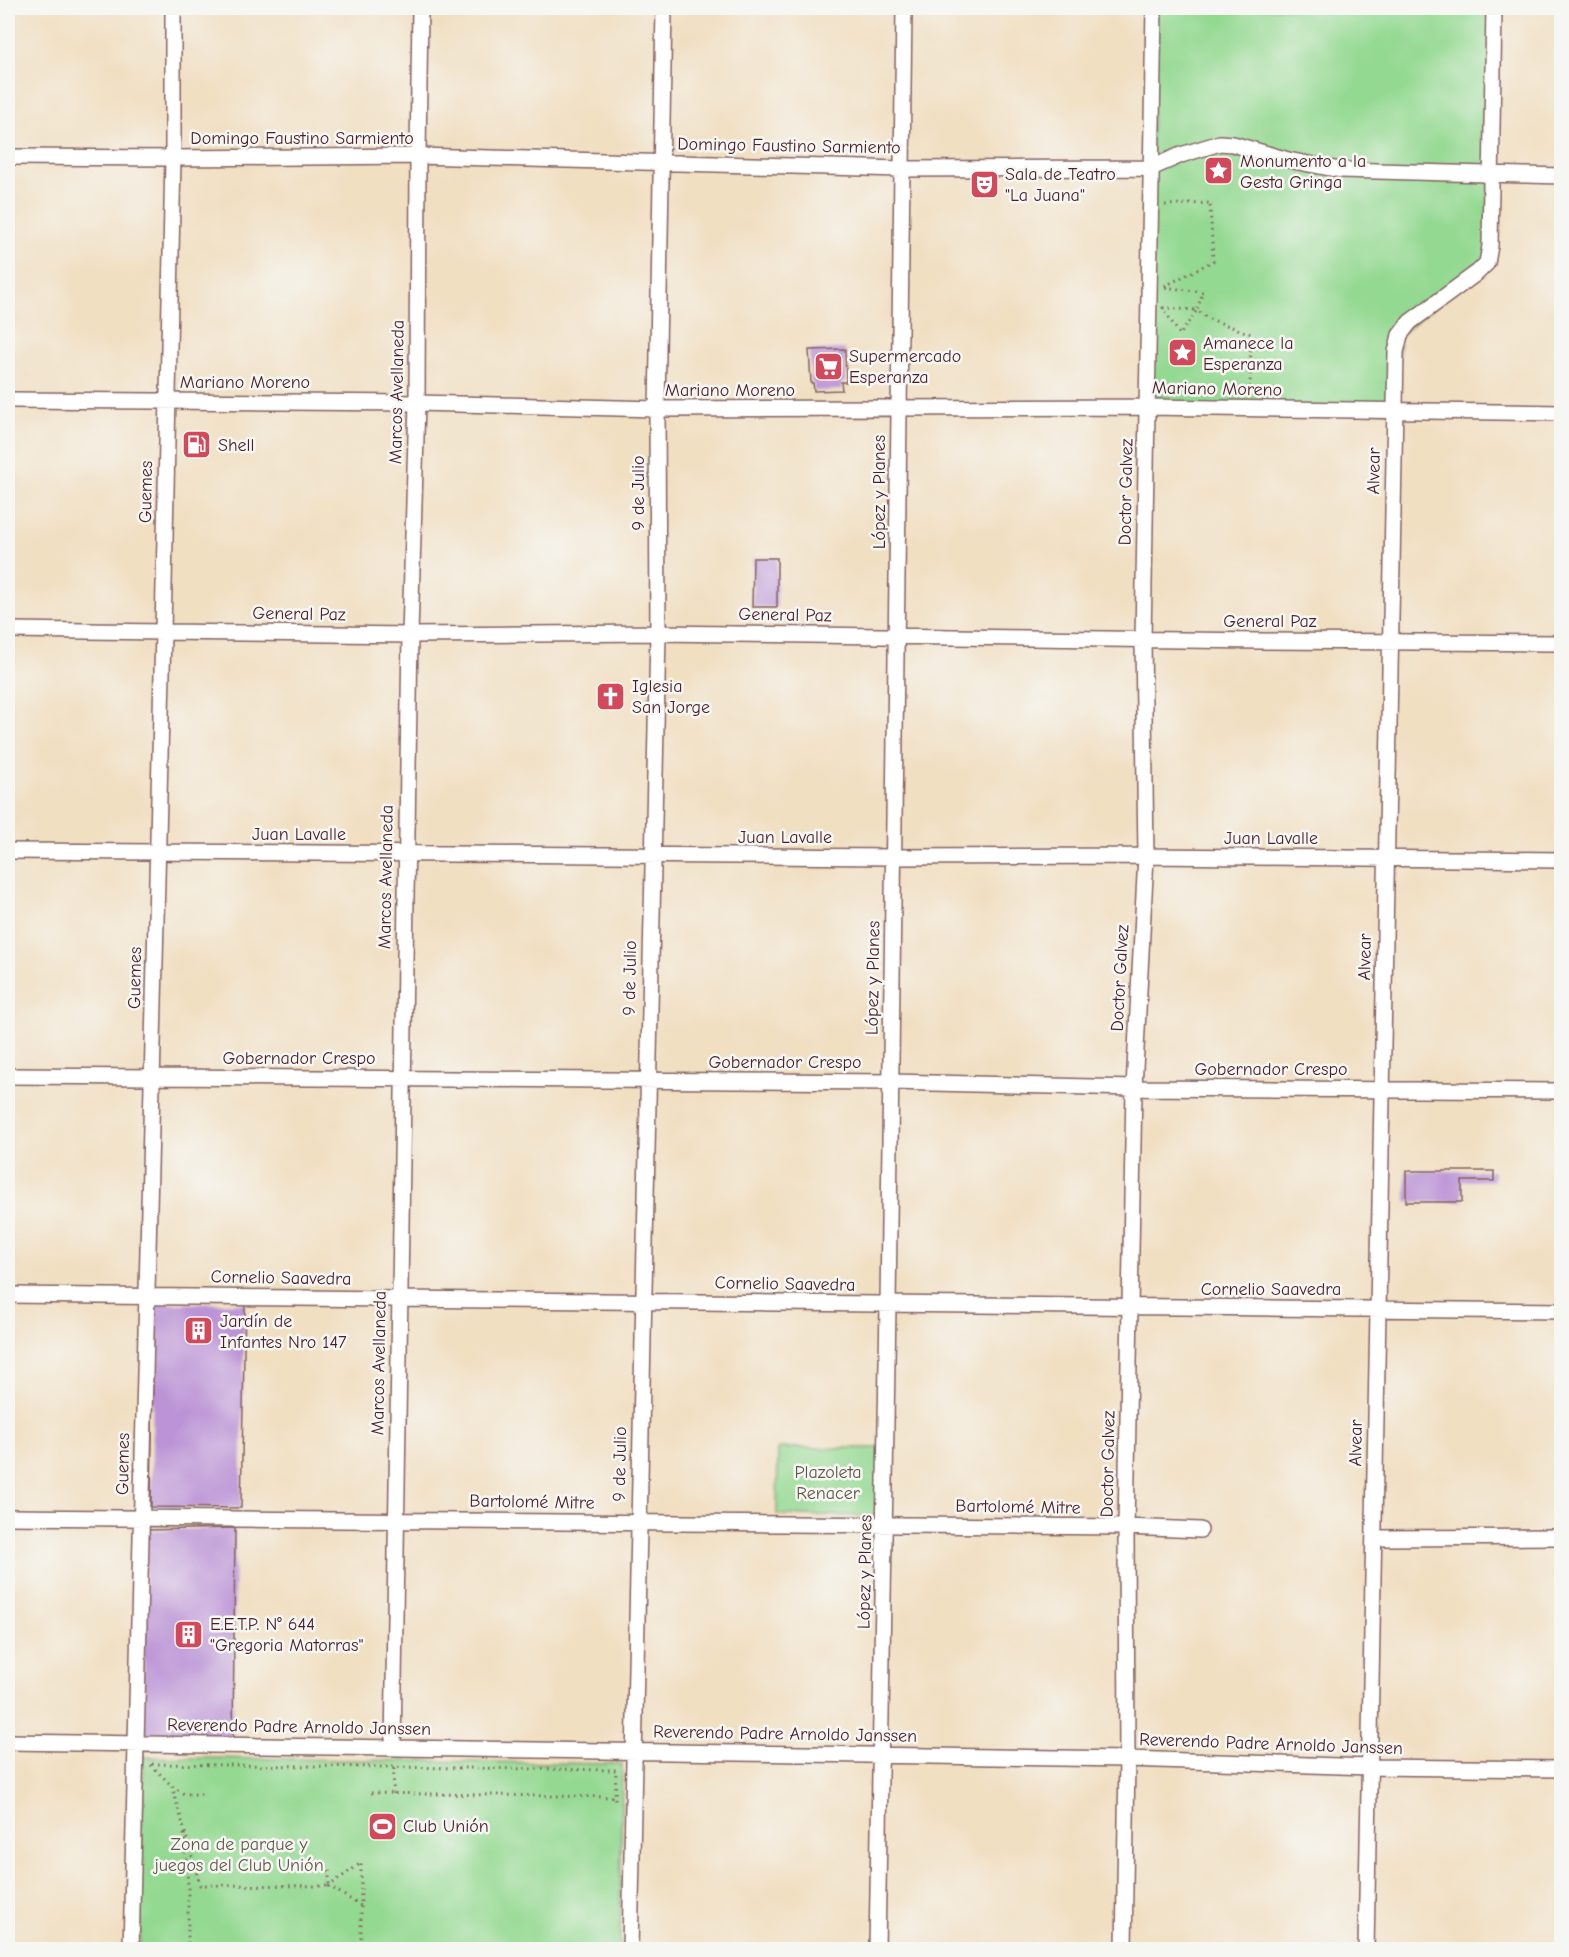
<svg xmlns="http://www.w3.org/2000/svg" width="1569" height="1957" font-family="'Comic Neue',sans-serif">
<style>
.green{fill:#94d992;stroke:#6f7c5e;stroke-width:1.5}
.building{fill:#bb93d6}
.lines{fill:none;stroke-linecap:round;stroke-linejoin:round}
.minor-casing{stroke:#846260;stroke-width:18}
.path{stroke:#846260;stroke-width:3;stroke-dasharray:1.5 4.5;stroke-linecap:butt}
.minor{stroke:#fff;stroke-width:15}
.labels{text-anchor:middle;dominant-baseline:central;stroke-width:5;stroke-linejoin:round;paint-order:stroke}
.street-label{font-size:18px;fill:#4a1f2b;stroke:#f6f6f2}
.poi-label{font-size:18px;fill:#4a1f2b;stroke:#f6f6f2;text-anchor:start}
.park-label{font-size:18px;fill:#60574a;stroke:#f6f6f2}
</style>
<rect width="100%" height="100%" fill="#f6f6f2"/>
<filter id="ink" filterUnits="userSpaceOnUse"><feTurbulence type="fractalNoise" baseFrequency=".0167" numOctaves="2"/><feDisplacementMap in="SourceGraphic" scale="12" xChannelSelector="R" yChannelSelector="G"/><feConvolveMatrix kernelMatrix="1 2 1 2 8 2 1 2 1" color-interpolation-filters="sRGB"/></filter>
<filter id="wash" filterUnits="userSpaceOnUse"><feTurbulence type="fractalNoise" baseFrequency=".008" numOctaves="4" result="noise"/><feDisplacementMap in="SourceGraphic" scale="24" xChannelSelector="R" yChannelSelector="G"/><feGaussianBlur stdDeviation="1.35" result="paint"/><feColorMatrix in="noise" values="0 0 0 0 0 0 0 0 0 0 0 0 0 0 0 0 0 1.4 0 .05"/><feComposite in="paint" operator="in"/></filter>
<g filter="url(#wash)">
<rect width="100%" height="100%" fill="#f1dfc2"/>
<path class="green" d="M1154 8H1494L1487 263 1400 335 1395 411 1147 407Z
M778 1448H880L879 1516 777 1515Z
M143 1757 622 1764 620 1949H140Z"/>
<g id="blocks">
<path class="building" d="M845 349 846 382H841L842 390 814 391 813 383H811L809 350Z
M753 558H777V607H752Z
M1406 1171H1494V1181H1462V1202H1406Z
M245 1303 241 1508 151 1507 154 1304Z
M235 1528 233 1738H142L146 1530Z"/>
</g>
</g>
<g filter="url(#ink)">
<use href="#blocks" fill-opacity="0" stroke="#846260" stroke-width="1.5"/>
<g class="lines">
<defs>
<path id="minor" d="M8 157 173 158 418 156 901 169 1151 168 1181 155 1220 143 1233 144 1288 160 1340 170 1562 176
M8 400 417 403 657 409 1147 407 1562 413
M8 630 410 635 658 633 1260 641 1562 643
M8 851 894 857 1146 856 1562 860
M8 1076 891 1082 1134 1088 1562 1091
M8 1295 1562 1311
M8 1517 1126 1527 1200 1530
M1374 1538 1562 1537
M8 1742 1127 1759 1370 1767 1562 1769
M393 1748 410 635 417 403 418 156 420 8
M131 1950 163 632 173 158V8
M630 1950 658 633 657 409 664 8
M877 1950 888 1305 904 8
M1124 1950 1127 1759 1126 1527 1134 1088 1146 856 1143 640 1154 8
M1366 1950 1396 352 1400 335 1410 322 1478 272 1487 263 1490 246 1494 8"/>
</defs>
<use href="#minor" class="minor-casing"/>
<path class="path" d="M1165 205 1210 203 1213 261 1163 287 1203 292 1197 310 1207 318 1251 334 1250 392
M1163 308 1197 310 1180 335Z
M152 1764 616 1770 615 1800
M151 1765 172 1786 184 1794H205
M172 1786 200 1885 329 1886V1866
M371 1793 616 1797
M393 1794 394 1767
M184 1834 188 1885V1950
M361 1950V1863L329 1886 361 1906"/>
<use href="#minor" class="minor"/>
</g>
</g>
<defs>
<symbol id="sight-square" viewBox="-11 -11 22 22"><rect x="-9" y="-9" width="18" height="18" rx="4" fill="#d1495b" stroke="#f6f6f2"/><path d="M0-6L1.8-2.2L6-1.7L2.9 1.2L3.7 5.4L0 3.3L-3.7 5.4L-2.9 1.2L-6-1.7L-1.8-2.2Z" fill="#fff"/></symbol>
<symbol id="theatre-square" viewBox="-11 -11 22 22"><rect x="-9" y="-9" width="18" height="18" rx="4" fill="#d1495b" stroke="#f6f6f2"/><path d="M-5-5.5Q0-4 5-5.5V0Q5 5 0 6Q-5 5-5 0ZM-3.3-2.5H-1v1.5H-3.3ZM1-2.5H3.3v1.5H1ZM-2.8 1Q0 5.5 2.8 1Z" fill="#fff"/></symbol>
<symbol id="supermarket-square" viewBox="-11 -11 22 22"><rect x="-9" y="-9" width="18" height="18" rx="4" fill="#d1495b" stroke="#f6f6f2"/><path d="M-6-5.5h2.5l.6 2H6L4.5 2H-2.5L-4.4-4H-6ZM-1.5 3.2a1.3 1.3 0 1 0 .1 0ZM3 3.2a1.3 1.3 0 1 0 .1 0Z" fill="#fff"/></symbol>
<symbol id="fuel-square" viewBox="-11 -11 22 22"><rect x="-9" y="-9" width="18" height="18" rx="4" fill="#d1495b" stroke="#f6f6f2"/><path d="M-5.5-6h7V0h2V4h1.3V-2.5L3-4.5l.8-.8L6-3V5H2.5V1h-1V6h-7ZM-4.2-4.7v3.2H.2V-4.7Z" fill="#fff"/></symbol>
<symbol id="church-square" viewBox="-11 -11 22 22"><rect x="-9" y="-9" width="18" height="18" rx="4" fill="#d1495b" stroke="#f6f6f2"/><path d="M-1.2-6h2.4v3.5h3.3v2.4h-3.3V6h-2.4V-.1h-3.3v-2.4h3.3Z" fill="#fff"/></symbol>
<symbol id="building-square" viewBox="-11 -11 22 22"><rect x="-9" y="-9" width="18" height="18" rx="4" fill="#d1495b" stroke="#f6f6f2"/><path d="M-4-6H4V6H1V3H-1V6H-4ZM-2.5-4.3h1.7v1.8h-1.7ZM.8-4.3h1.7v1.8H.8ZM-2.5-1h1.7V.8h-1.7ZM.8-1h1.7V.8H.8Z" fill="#fff"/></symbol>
<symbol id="stadium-square" viewBox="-11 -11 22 22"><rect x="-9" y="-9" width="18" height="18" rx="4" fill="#d1495b" stroke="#f6f6f2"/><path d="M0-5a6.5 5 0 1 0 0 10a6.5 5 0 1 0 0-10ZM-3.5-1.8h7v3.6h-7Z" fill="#fff"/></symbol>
</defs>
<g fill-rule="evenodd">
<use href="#sight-square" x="1202" y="154" width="33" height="33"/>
<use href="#theatre-square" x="968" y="168" width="33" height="33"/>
<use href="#sight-square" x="1166" y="336" width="33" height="33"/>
<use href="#supermarket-square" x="812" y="350" width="33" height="33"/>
<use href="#fuel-square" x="180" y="428" width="33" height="33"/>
<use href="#church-square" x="594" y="680" width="33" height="33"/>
<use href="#building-square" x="182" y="1314" width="33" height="33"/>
<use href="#building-square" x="172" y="1618" width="33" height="33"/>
<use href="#stadium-square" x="366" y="1810" width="33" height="33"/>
</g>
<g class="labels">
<g class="street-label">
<text x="302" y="138">Domingo Faustino Sarmiento</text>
<text transform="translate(789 146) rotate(1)">Domingo Faustino Sarmiento</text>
<text x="245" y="382">Mariano Moreno</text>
<text transform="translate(1217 389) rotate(1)">Mariano Moreno</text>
<text x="730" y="390">Mariano Moreno</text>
<text transform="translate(397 392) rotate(-89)">Marcos Avellaneda</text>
<text transform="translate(1374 471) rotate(-89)">Alvear</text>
<text transform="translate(146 492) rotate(-89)">Guemes</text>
<text transform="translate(879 492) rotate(-90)">López y Planes</text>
<text transform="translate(1126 492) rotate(-89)">Doctor Galvez</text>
<text transform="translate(638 493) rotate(-90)">9 de Julio</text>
<text transform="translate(299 614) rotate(1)">General Paz</text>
<text transform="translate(785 615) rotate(1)">General Paz</text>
<text x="1270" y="621">General Paz</text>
<text x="299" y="834">Juan Lavalle</text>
<text x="785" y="837">Juan Lavalle</text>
<text x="1271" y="838">Juan Lavalle</text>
<text transform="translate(386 877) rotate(-89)">Marcos Avellaneda</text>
<text transform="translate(1365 957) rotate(-89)">Alvear</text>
<text transform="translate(135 978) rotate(-89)">Guemes</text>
<text transform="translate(630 978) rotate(-89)">9 de Julio</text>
<text transform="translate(873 978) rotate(-89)">López y Planes</text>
<text transform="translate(1120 978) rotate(-87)">Doctor Galvez</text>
<text x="299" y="1058">Gobernador Crespo</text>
<text x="785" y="1062">Gobernador Crespo</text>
<text x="1271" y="1069">Gobernador Crespo</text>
<text transform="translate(281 1278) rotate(1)">Cornelio Saavedra</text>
<text transform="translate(785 1284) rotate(1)">Cornelio Saavedra</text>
<text x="1271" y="1289">Cornelio Saavedra</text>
<text transform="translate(379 1363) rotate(-89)">Marcos Avellaneda</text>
<text transform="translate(1356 1443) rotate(-89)">Alvear</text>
<text transform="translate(123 1464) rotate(-89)">Guemes</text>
<text transform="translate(620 1464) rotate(-89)">9 de Julio</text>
<text transform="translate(1108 1464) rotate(-89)">Doctor Galvez</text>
<text transform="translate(532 1502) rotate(1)">Bartolomé Mitre</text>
<text transform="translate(1018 1507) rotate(1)">Bartolomé Mitre</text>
<text transform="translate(865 1572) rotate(-89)">López y Planes</text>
<text transform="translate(299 1727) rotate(1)">Reverendo Padre Arnoldo Janssen</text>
<text transform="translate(785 1734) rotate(1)">Reverendo Padre Arnoldo Janssen</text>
<text transform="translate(1271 1744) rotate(2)">Reverendo Padre Arnoldo Janssen</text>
</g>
<g class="poi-label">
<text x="1240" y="161">Monumento a la<tspan x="1240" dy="21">Gesta Gringa</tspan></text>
<text x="1005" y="174">Sala de Teatro<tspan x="1005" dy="21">"La Juana"</tspan></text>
<text x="1203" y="343">Amanece la<tspan x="1203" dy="21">Esperanza</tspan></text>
<text x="849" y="356">Supermercado<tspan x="849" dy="21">Esperanza</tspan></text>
<text x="218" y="445">Shell</text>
<text x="632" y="686">Iglesia<tspan x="632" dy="21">San Jorge</tspan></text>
<text x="220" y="1321">Jardín de<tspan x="220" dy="21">Infantes Nro 147</tspan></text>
<text x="210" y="1624">E.E.T.P. N° 644<tspan x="210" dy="21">"Gregoria Matorras"</tspan></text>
<text x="403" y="1826">Club Unión</text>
</g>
<g class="park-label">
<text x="828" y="1472">Plazoleta<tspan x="828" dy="21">Renacer</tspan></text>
<text x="239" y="1844">Zona de parque y<tspan x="239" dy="21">juegos del Club Unión</tspan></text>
</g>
</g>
<rect width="1569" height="1957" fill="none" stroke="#f6f6f2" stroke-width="30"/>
</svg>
